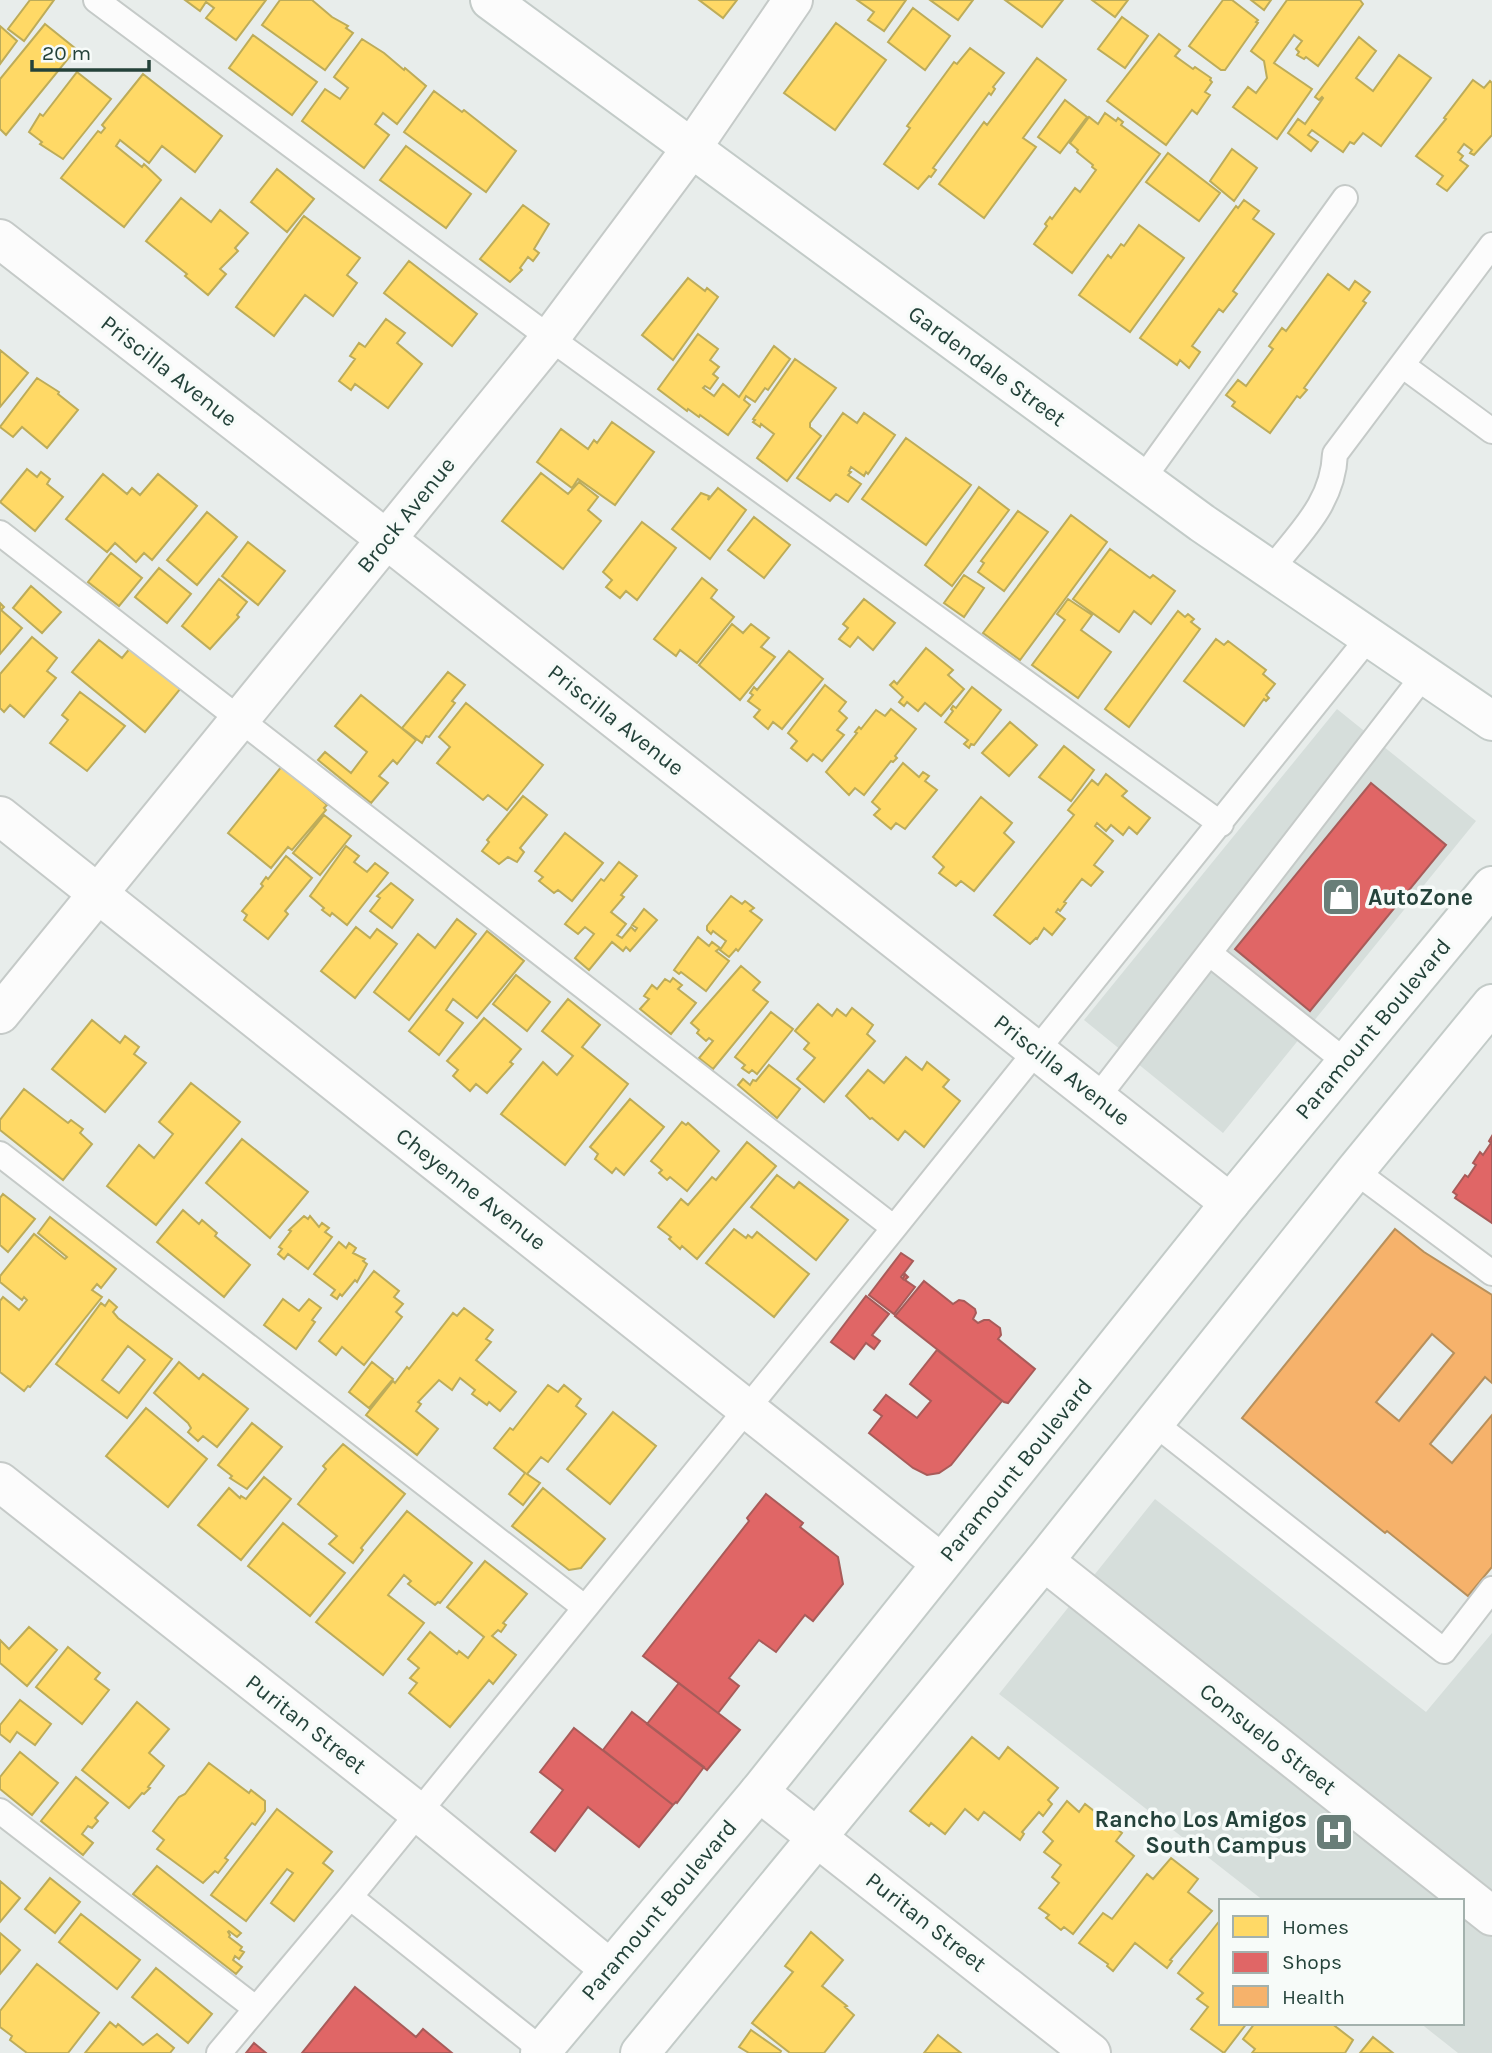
<svg xmlns="http://www.w3.org/2000/svg" width="1492" height="2053" font-family="Karla,sans-serif">
<style>
.built{fill:#d6dedb}
.homes{fill:#ffd966;stroke:#bdac59;stroke-width:2;fill-rule:evenodd}
.shops{fill:#e06666;stroke:#a85b59;stroke-width:2}
.health{fill:#f6b26b;stroke:#b7905c;stroke-width:2;fill-rule:evenodd}
.lines{fill:none;stroke-linecap:round;stroke-linejoin:round}
.lane-casing{stroke:#c5cac8;stroke-width:28}
.street-casing{stroke:#c5cac8;stroke-width:42}
.secondary-casing{stroke:#c3cbc8;stroke-width:42}
.lane{stroke:#fcfcfc;stroke-width:24}
.street{stroke:#fcfcfc;stroke-width:38}
.secondary{stroke:#fcfcfc;stroke-width:38}
.labels{text-anchor:middle;dominant-baseline:central;stroke-width:7;stroke-linejoin:round;paint-order:stroke}
.street-label{font-size:23px;fill:#24423a;stroke:#f7fbf9}
.poi-label{font-size:23px;font-weight:bold;fill:#24423a;stroke:#f7fbf9;text-anchor:start}
</style>
<rect width="100%" height="100%" fill="#e8edeb"/>
<path class="built" d="M1337 709 1476 821 1223 1133 1084 1020Z
M1155 1499 1426 1712 1492 1633V2053H1458L1420 2023H1462V1901H1264L999 1694Z"/>
<path class="homes" d="M30 0H54L24 41 8 29Z
M185 0H266L236 40 206 18 214 8 206 2 200 11Z
M280 0H312L332 17 348 26 346 28 353 33 325 70 262 25Z
M699 0H737L723 18Z
M857 0H906L884 31 868 20 874 12Z
M930 0H973L958 20Z
M1005 0H1063L1042 27Z
M1092 0H1128L1115 17Z
M1223 0H1232L1258 20 1256 22 1258 23 1225 70H1221L1189 46Z
M1251 0H1271L1264 10Z
M1287 0H1360L1363 4 1318 66 1306 57 1304 59 1297 55 1299 52 1296 49 1302 41 1294 35 1274 63 1312 89 1277 139 1233 107 1248 87 1256 93 1267 78 1264 61 1251 51Z
M913 8 950 36 925 70 888 42Z
M1122 17 1148 36 1125 68 1098 49Z
M836 23 886 60 835 130 784 93Z
M45 24 76 49 6 135 0 129V79Z
M0 26 17 41 0 64Z
M1159 34 1180 50 1175 56 1193 69 1195 67 1211 78 1210 80 1212 82 1205 92 1210 95 1197 114 1192 110 1166 145 1107 101Z
M253 35 317 82 292 115 229 68Z
M1359 37 1376 51 1356 78 1373 91 1399 55 1431 78 1381 146 1363 133 1354 144 1350 142 1343 152 1312 130 1308 135 1318 142 1311 151 1288 133 1298 119 1305 124 1323 98 1322 97 1319 100 1315 97Z
M362 39 384 53 404 70 405 68 426 86 397 124 383 113 375 124 389 135 364 168 302 121 325 89 340 99 348 88 334 77Z
M970 48 1004 73 993 87 995 89 991 95 989 93 933 168 936 170 931 177 929 176 918 189 884 164 910 128 907 126 954 62 957 64Z
M1037 58 1066 80 1023 138 1036 147 984 218 939 184 984 122 987 125Z
M77 72 111 99 63 159 40 144 42 142 29 132 40 114 43 116Z
M143 74 222 136 195 172 162 146 149 163 120 140 116 146 142 167 144 164 161 180 124 227 61 178 98 131 101 133 105 128 102 125Z
M1473 80 1484 88 1490 81 1492 83V135L1474 155 1470 153 1472 150 1464 144 1458 152 1463 156 1460 160 1468 166 1447 191 1437 184 1443 176 1416 156 1446 119 1444 118Z
M434 91 462 112 464 110 516 151 486 192 404 132Z
M1065 100 1087 117 1060 153 1038 137Z
M1105 113 1116 121 1118 118 1123 122 1121 125 1160 154 1072 273 1034 244 1047 226 1045 224 1050 217 1052 219 1075 188 1080 192 1096 170 1092 167 1093 165 1077 152 1078 150 1070 143 1089 117 1098 124Z
M406 146 471 194 446 228 380 180Z
M1232 149 1257 168 1234 201 1210 181Z
M1168 153 1220 193 1199 221 1146 182Z
M277 169 314 199 287 232 251 202Z
M181 198 211 222 220 210 248 233 235 248 238 251 220 269 226 274 208 295 185 276 187 274 146 241Z
M1244 200 1259 211 1253 219 1274 234 1233 291 1237 294 1223 312 1219 309 1192 346 1200 352 1189 368 1180 360 1177 365 1140 338 1236 206 1238 208Z
M523 205 549 224 534 249 539 253 533 261 528 257 520 268 522 270 510 282 480 259Z
M304 216 360 258 347 275 357 283 333 316 305 295 274 336 236 307Z
M1139 225 1184 258 1130 332 1079 295 1108 255 1111 258 1121 244 1124 246Z
M409 261 477 314 452 346 384 293Z
M1328 274 1349 290 1355 281 1370 292 1363 301 1366 303 1304 388 1307 390 1300 398 1297 396 1270 433 1232 406 1235 402 1226 395 1238 380 1246 386 1273 349 1269 346 1282 328 1286 331Z
M688 278 705 291 707 288 718 297 673 360 642 335Z
M386 319 405 333 397 343 422 364 388 408 355 384 351 390 339 381 355 359 350 356 359 343 365 347Z
M698 334 718 349 710 360 719 367 713 374 718 378 710 389 705 386 703 388 714 396 723 384 739 397 774 346 790 359 768 390 765 388 755 402 746 396 744 400 750 405 728 435 700 415 699 417 688 409 687 411 658 389Z
M0 350 28 373 0 407Z
M795 359 836 388 810 423V427L821 436 787 481 757 458 774 434 761 424 760 427 753 422 755 420 753 419Z
M37 378 59 392 58 394 78 410 47 448 22 427 13 437 0 427Z
M843 413 857 423 864 413 895 435 868 474 866 472 864 476 851 467 849 471 851 472 848 475 861 484 848 502 836 494 830 501 797 478Z
M612 422 654 452 615 505 578 479 572 488 537 462 561 429 588 449 594 440 597 443Z
M906 438 971 485 926 545 862 499Z
M27 469 37 477 41 472 50 479 47 484 63 497 35 531 0 502Z
M541 473 568 494 579 482 598 497 588 510 601 521 563 569 502 521Z
M103 474 127 494 132 488 140 495 158 474 197 506 152 560 144 553 136 562 115 543 107 552 66 519Z
M979 487 1009 510 952 586 925 565Z
M718 488 746 510 710 559 672 529 701 493 709 496 708 500Z
M1018 511 1048 532 1004 591 978 572 984 563 981 561Z
M207 512 237 537 197 585 167 560Z
M1071 515 1107 542 1020 660 983 633Z
M754 517 790 545 764 578 728 550Z
M642 522 676 548 637 600 626 591 620 598 606 587 612 580 603 572Z
M248 542 285 571 258 605 222 576Z
M1110 549 1150 578 1153 575 1175 591 1151 624 1134 611 1119 632 1073 599Z
M111 553 142 578 119 606 88 582Z
M159 568 191 594 167 623 135 597Z
M964 575 984 588 964 617 944 603Z
M702 578 717 590 711 598 734 617 697 663 680 650 676 656 654 639Z
M219 579 247 602 237 615 239 617 210 649 182 626Z
M31 586 61 612 42 633 13 608Z
M864 599 895 623 873 650 858 637 850 647 839 639 848 628 843 624Z
M1068 599 1092 615 1081 630 1111 652 1078 698 1032 665 1065 620 1057 614Z
M0 603 4 607 1 610 22 628 0 654Z
M1178 611 1185 617 1188 614 1194 619 1191 622 1200 629 1129 727 1105 709Z
M732 624 743 633 751 624 769 638 761 647 775 657 740 700 699 665Z
M32 637 57 658 47 671 56 678 24 717 10 705 4 712 0 708V674Z
M1216 639 1224 645 1228 641 1266 670 1263 674 1275 684 1266 695 1269 698 1266 701 1264 699 1244 726 1184 681Z
M99 640 122 658 131 647 181 688 145 732 72 672Z
M926 648 953 670 948 675 964 689 941 716 925 703 918 711 907 702 904 706 899 702 903 697 890 685 894 681 897 684Z
M789 651 823 679 782 729 773 722 768 729 754 717 760 710 748 701 753 695 750 693 754 687 757 690Z
M448 672 465 685 452 701 455 703 429 737 426 736 422 743 402 728Z
M825 685 846 702 839 711 847 718 837 730 844 735 822 761 813 754 807 761 791 748 797 741 788 733Z
M972 687 1001 710 974 745 971 744 969 748 964 744 968 740 945 722 953 711 951 709 953 706 956 708Z
M80 692 125 726 87 771 50 743 68 720 62 715Z
M361 695 416 740 397 764 393 760 379 776 388 783 371 803 318 760 325 752 351 773 367 752 335 726Z
M466 703 543 765 507 810 488 795 483 800 437 763 450 747 439 737Z
M891 709 916 729 895 756 897 758 893 762 891 761 864 795 855 788 849 795 826 772 857 733 855 732 859 727 861 729 876 710 885 716Z
M1010 722 1037 745 1009 776 982 753Z
M1064 746 1094 770 1071 801 1039 777Z
M903 763 919 777 923 772 929 776 925 781 937 790 905 829 896 823 891 829 874 815 880 809 872 802Z
M282 766 327 805 324 808 326 810 292 850 288 847 271 868 228 833Z
M1106 774 1127 791 1122 796 1150 818 1137 834 1129 827 1123 835 1111 825 1106 831 1097 823 1095 826 1113 841 1094 865 1103 872 1091 886 1082 879 1064 902 1066 903 1060 911 1058 909 1056 912 1065 919 1052 935 1044 928 1037 939 1036 938 1030 944 994 915 1074 815 1068 810 1092 780 1098 785Z
M523 796 547 815 520 848 524 852 517 862 508 857 499 864 482 851 489 842 487 840Z
M981 797 1012 823 1004 833 1014 842 974 891 961 881 956 886 939 873 944 867 933 857Z
M324 815 351 836 320 875 293 853Z
M565 833 603 863 572 901 558 890 554 893 539 881 543 877 535 871Z
M346 846 359 856 354 862 367 872 375 863 388 873 347 925 332 913 330 916 322 910 324 908 310 896Z
M286 856 312 878 285 911 288 914 268 939 244 920 247 915 242 911 263 886 261 884 266 877 268 879Z
M619 862 637 876 621 895 624 897 611 912 626 924 617 935 622 938 631 927 635 931 637 928 632 925 644 909 657 920 630 951 626 947 623 951 612 942 589 970 575 958 594 934 585 927 578 934 565 924 601 879 604 881Z
M391 883 413 900 392 928 370 911 380 898 377 896Z
M731 896 742 904 745 901 754 908 750 911 762 920 738 951 736 949 729 957 720 950 726 941 713 931 711 934 707 930V926Z
M457 919 476 934 409 1020 374 992 418 934 435 948Z
M356 927 370 938 377 929 397 944 355 998 321 971Z
M487 931 524 961 477 1018 453 999 446 1010 463 1023 439 1055 409 1031Z
M698 937 709 946 712 942 720 948 716 951 729 961 706 991 681 972 679 974 674 970Z
M741 966 760 982 753 990 768 1002 713 1069 699 1058 713 1041 709 1038 706 1041 697 1033 699 1030 691 1023Z
M516 975 550 1002 527 1031 493 1004Z
M673 978 682 985 678 989 696 1003 671 1034 640 1009 649 999 644 996 652 985 657 989 665 979 670 982Z
M568 999 600 1025 582 1047 628 1084 565 1165 501 1114 543 1062 557 1075 573 1056 542 1031Z
M818 1004 832 1016 837 1009 846 1016 852 1008 873 1025 867 1034 875 1041 824 1102 797 1079 815 1058 804 1049 809 1043 795 1031Z
M771 1012 793 1029 757 1074 752 1070 749 1073 742 1068 745 1065 735 1057Z
M484 1018 521 1049 510 1062 513 1064 487 1093 476 1084 470 1091 453 1076 458 1070 447 1061Z
M92 1020 120 1043 125 1036 139 1047 134 1054 146 1063 105 1112 52 1069Z
M906 1057 922 1070 927 1062 949 1080 943 1087 960 1101 924 1147 905 1131 898 1140 872 1118 870 1119 846 1096 868 1070 884 1083Z
M769 1065 800 1089 777 1118 738 1085 743 1079 750 1085 753 1080 756 1081Z
M191 1083 240 1122 156 1225 107 1186 139 1145 154 1158 173 1134 159 1122Z
M24 1089 68 1123 71 1120 83 1129 80 1133 92 1144 63 1180 0 1130V1120Z
M630 1099 664 1127 624 1175 616 1168 612 1173 595 1159 598 1154 590 1147Z
M682 1122 686 1125 688 1123 719 1151 687 1191 670 1177 667 1180 659 1173 662 1170 651 1161Z
M242 1139 308 1192 270 1238 206 1183Z
M747 1142 776 1166 697 1259 682 1246 680 1249 669 1239 671 1237 658 1227 681 1199 688 1205 712 1177 716 1180Z
M777 1175 794 1188 799 1182 848 1220 816 1260 751 1207Z
M3 1194 35 1219 8 1252 0 1245V1198Z
M183 1210 199 1224 202 1220 217 1233 215 1236 250 1265 224 1297 157 1242Z
M304 1216 308 1219 310 1216 319 1227 322 1223 329 1228 325 1232 332 1237 308 1269 288 1254 284 1259 278 1254 282 1249 279 1247 291 1231 289 1230Z
M50 1217 116 1269 101 1288 97 1284 92 1290 102 1297 30 1387 28 1386 24 1391 0 1372V1301L3 1297 19 1310 27 1300 24 1297 22 1300 0 1282V1276L34 1234 65 1259 67 1257 38 1233Z
M734 1229 746 1238 748 1235 752 1238 757 1232 809 1274 774 1317 706 1263Z
M339 1242 346 1248 349 1243 356 1248 353 1253 365 1259 363 1261 367 1264 357 1282 355 1280 342 1296 340 1294 337 1299 331 1295 335 1290 314 1274Z
M374 1271 399 1291 394 1297 403 1304 396 1312 402 1317 364 1365 342 1347 336 1355 319 1341Z
M283 1299 299 1311 309 1299 321 1308 312 1320 315 1322 296 1349 264 1325Z
M109 1300 117 1307 113 1312 118 1318 172 1359 127 1418 56 1364 101 1303 105 1306ZM128 1346 145 1360 119 1393 102 1380Z
M464 1308 493 1330 486 1339 491 1342 476 1360 516 1392 500 1411 489 1402 487 1405 472 1394 475 1390 460 1378 452 1390 439 1380 418 1402 421 1404 416 1411 438 1429 417 1455 366 1415 393 1381 395 1383 407 1367 409 1369 453 1313 457 1316Z
M179 1362 199 1379 203 1374 248 1409 217 1447 203 1436 198 1441 188 1432 191 1428 188 1423 154 1393Z
M372 1362 393 1379 369 1408 349 1392Z
M548 1385 558 1392 564 1385 581 1399 576 1406 586 1414 548 1462 541 1457 527 1474 540 1483 523 1505 509 1494 525 1473 494 1448 510 1428 513 1430Z
M146 1408 207 1459 168 1507 106 1456Z
M613 1412 656 1446 610 1504 567 1469Z
M252 1423 282 1447 247 1489 230 1478 232 1476 218 1465Z
M343 1444 405 1494 361 1548 363 1550 353 1563 329 1544 337 1536 298 1504 326 1469 323 1466Z
M264 1477 291 1499 241 1560 198 1525 229 1488 240 1498 241 1496 246 1499Z
M543 1488 605 1539 581 1568 569 1570 512 1526Z
M407 1511 472 1563 440 1603 438 1602 435 1605 408 1584 411 1581 404 1575 388 1595 424 1623 383 1675 316 1622Z
M283 1523 345 1573 310 1616 248 1566Z
M485 1561 527 1594 503 1623 506 1625 501 1632 498 1630 492 1636 516 1655 493 1684 489 1680 450 1727 409 1693 417 1683 410 1678 419 1668 408 1659 430 1632 457 1654 459 1651 468 1658 484 1637 447 1607Z
M29 1627 57 1650 27 1686 0 1663V1640L9 1649Z
M68 1647 100 1673 95 1679 109 1690 82 1724 36 1687Z
M20 1700 51 1724 35 1745 17 1732 10 1742 0 1734V1725Z
M137 1702 169 1729 149 1753 164 1766 148 1787 150 1788 144 1794 142 1793 129 1808 82 1770Z
M972 1737 999 1759 1008 1747 1058 1788 1048 1800 1052 1804 1043 1816 1039 1812 1022 1832 1024 1834 1020 1840 984 1812 978 1820 965 1809 945 1834 931 1823 929 1826 910 1811Z
M20 1752 58 1783 32 1815 0 1789V1777Z
M209 1763 249 1793 251 1790 265 1801V1811L255 1825 252 1823 225 1858 228 1860 218 1873 215 1871 203 1883 157 1849 164 1840 153 1831 179 1797 185 1794Z
M76 1777 108 1803 95 1818 98 1821 92 1828 88 1826 82 1834 93 1843 83 1855 41 1821Z
M1067 1801 1079 1812 1085 1804 1122 1833 1116 1841 1134 1856 1073 1934 1064 1927 1061 1930 1046 1918 1049 1915 1039 1908 1059 1883 1052 1877 1061 1865 1044 1852 1053 1841 1043 1832Z
M277 1809 332 1852 323 1863 333 1871 294 1921 271 1903 293 1873 287 1869 246 1921 211 1895Z
M1171 1858 1198 1879 1188 1892 1212 1911 1170 1960 1172 1961 1167 1968 1135 1943 1113 1971 1107 1966 1108 1964 1079 1943 1103 1913 1112 1919 1147 1874 1153 1879Z
M157 1866 241 1933 237 1937 229 1931 228 1932 230 1935 229 1937 242 1947 240 1950 244 1952 239 1959 235 1956 233 1960 242 1967 236 1974 133 1894Z
M50 1878 80 1902 55 1933 25 1909Z
M0 1881 20 1898 0 1922Z
M81 1914 140 1960 117 1989 59 1942Z
M1221 1919V2023H1247L1224 2053 1191 2029 1208 2007 1197 1999 1203 1993 1178 1973Z
M811 1932 843 1960 822 1986 847 2006 845 2007 854 2015 824 2053H790L752 2023 793 1972 785 1966Z
M0 1933 20 1950 0 1974Z
M37 1964 99 2013 68 2053H27L10 2040 12 2036 0 2027V2011Z
M156 1968 212 2014 188 2043 132 1997Z
M110 2022 116 2027 118 2024 143 2045 157 2034 174 2048 170 2053H85Z
M1255 2023H1331L1353 2040 1345 2053H1252L1255 2049 1243 2039Z
M751 2030 781 2051 780 2053H749L739 2047Z
M938 2035 961 2053H924Z
M1373 2037 1393 2053H1360Z"/>
<path class="shops" d="M1371 783 1446 845 1310 1011 1235 949Z
M1492 1136V1223L1455 1198 1457 1195 1453 1192 1465 1175 1468 1177 1476 1165 1473 1163 1480 1152 1483 1155 1491 1143 1489 1141Z
M901 1253 913 1261 901 1277 903 1279 905 1274 908 1277 905 1280 915 1287 894 1314 869 1295Z
M924 1281 953 1304 959 1300 964 1301 975 1309 976 1313 973 1319 978 1323 984 1320H989L1000 1328 1001 1335 998 1339 1035 1369 1008 1403 1004 1402 895 1316Z
M866 1296 889 1314 872 1335 880 1341 874 1349 866 1343 854 1359 831 1342Z
M937 1350 1002 1401 951 1465 939 1473 927 1475 913 1468 869 1433 882 1416 874 1410 886 1395 917 1418 931 1401 910 1384Z
M766 1494 803 1523 800 1527 838 1557 843 1584 813 1621 805 1615 776 1652 759 1640 729 1678 739 1686 718 1713 643 1656 749 1521 747 1518Z
M679 1683 740 1730 707 1770 647 1724Z
M632 1712 704 1767 677 1803 676 1802 673 1805 603 1750Z
M574 1728 673 1805 639 1847 588 1807 555 1851 531 1832 563 1790 540 1772Z
M355 1987 416 2037 423 2029 452 2053H302Z
M254 2043 266 2053H246Z"/>
<path class="health" d="M1395 1229 1424 1252 1492 1295V1383L1485 1377 1430 1444 1452 1463 1492 1415V1567L1468 1596 1387 1531 1385 1533 1242 1418ZM1432 1334 1454 1353 1399 1421 1376 1402Z"/>
<g class="lines">
<defs>
<path id="lane" d="M96 0 550 338 1221 824
M1402 365 1492 431
M1142 480 1345 198
M0 533 894 1228
M1270 571C1299 533 1333 504 1335 454L1492 245
M1209 953 1346 1062
M1097 1098 1424 675
M0 1154 584 1607
M1355 1171 1492 1273
M1154 1423 1444 1651 1492 1589
M0 1811 255 2008
M350 1897 542 2050
M219 2053 350 1897 894 1228 1369 637"/>
<path id="street" d="M0 239 386 539 1230 1203
M0 816 941 1563
M0 1014 550 338 691 149 793 0
M0 1482 418 1812 610 1969
M1044 1561 1492 1916
M759 1792 1091 2053"/>
<path id="secondary" d="M490 0 1202 523 1492 721
M540 2053 759 1792 1230 1203 1492 886
M640 2053 1044 1561 1355 1171 1492 1004"/>
</defs>
<use href="#lane" class="lane-casing"/>
<use href="#street" class="street-casing"/>
<use href="#secondary" class="secondary-casing"/>
<use href="#lane" class="lane"/>
<use href="#street" class="street"/>
<use href="#secondary" class="secondary"/>
</g>
<defs>
<symbol id="shop-square" viewBox="-11 -11 22 22"><rect x="-9" y="-9" width="18" height="18" rx="4" fill="#697e78" stroke="#f7fbf9"/><path d="M-5-2.5h2.3a2.7 3.5 0 0 1 5.4 0H5L5.5 6h-11ZM-1.5-2.5h3a1.5 2.3 0 0 0-3 0Z" fill="#fff"/></symbol>
<symbol id="hospital-square" viewBox="-11 -11 22 22"><rect x="-9" y="-9" width="18" height="18" rx="4" fill="#697e78" stroke="#f7fbf9"/><path d="M-5-5h3v3.5h4V-5h3V5h-3V1.5h-4V5h-3Z" fill="#fff"/></symbol>
</defs>
<g fill-rule="evenodd">
<use href="#shop-square" x="1319" y="875" width="44" height="44"/>
<use href="#hospital-square" x="1312" y="1810" width="44" height="44"/>
</g>
<g class="labels">
<g class="street-label">
<text transform="translate(987 366) rotate(36)">Gardendale Street</text>
<text transform="translate(169 371) rotate(38)">Priscilla Avenue</text>
<text transform="translate(406 515) rotate(-51)">Brock Avenue</text>
<text transform="translate(616 720) rotate(38)">Priscilla Avenue</text>
<text transform="translate(1373 1029) rotate(-50)">Paramount Boulevard</text>
<text transform="translate(1062 1070) rotate(38)">Priscilla Avenue</text>
<text transform="translate(471 1189) rotate(38)">Cheyenne Avenue</text>
<text transform="translate(1016 1470) rotate(-51)">Paramount Boulevard</text>
<text transform="translate(306 1724) rotate(38)">Puritan Street</text>
<text transform="translate(1268 1739) rotate(38)">Consuelo Street</text>
<text transform="translate(659 1910) rotate(-50)">Paramount Boulevard</text>
<text transform="translate(926 1922) rotate(38)">Puritan Street</text>
</g>
<g class="poi-label">
<text x="1368" y="897">AutoZone</text>
<text x="1307" y="1819" text-anchor="end">Rancho Los Amigos<tspan x="1307" dy="26">South Campus</tspan></text>
</g>
</g>
<rect x="1219" y="1899" width="245" height="126" fill="#f7fbf9" stroke="#a3b1ad" stroke-width="2"/>
<rect x="1233" y="1916" width="35" height="21" fill="#ffd966" stroke="#a3b1ad" stroke-width="2"/>
<text x="1282" y="1934" font-size="21" fill="#24423a">Homes</text>
<rect x="1233" y="1952" width="35" height="21" fill="#e06666" stroke="#a3b1ad" stroke-width="2"/>
<text x="1282" y="1969" font-size="21" fill="#24423a">Shops</text>
<rect x="1233" y="1986" width="35" height="21" fill="#f6b26b" stroke="#a3b1ad" stroke-width="2"/>
<text x="1282" y="2004" font-size="21" fill="#24423a">Health</text>
<path d="M32 60v10h117v-10" fill="none" stroke="#24423a" stroke-width="3.5"/>
<text x="42" y="60" font-size="21" fill="#24423a" stroke="#f7fbf9" stroke-width="5" paint-order="stroke">20 m</text>
</svg>
